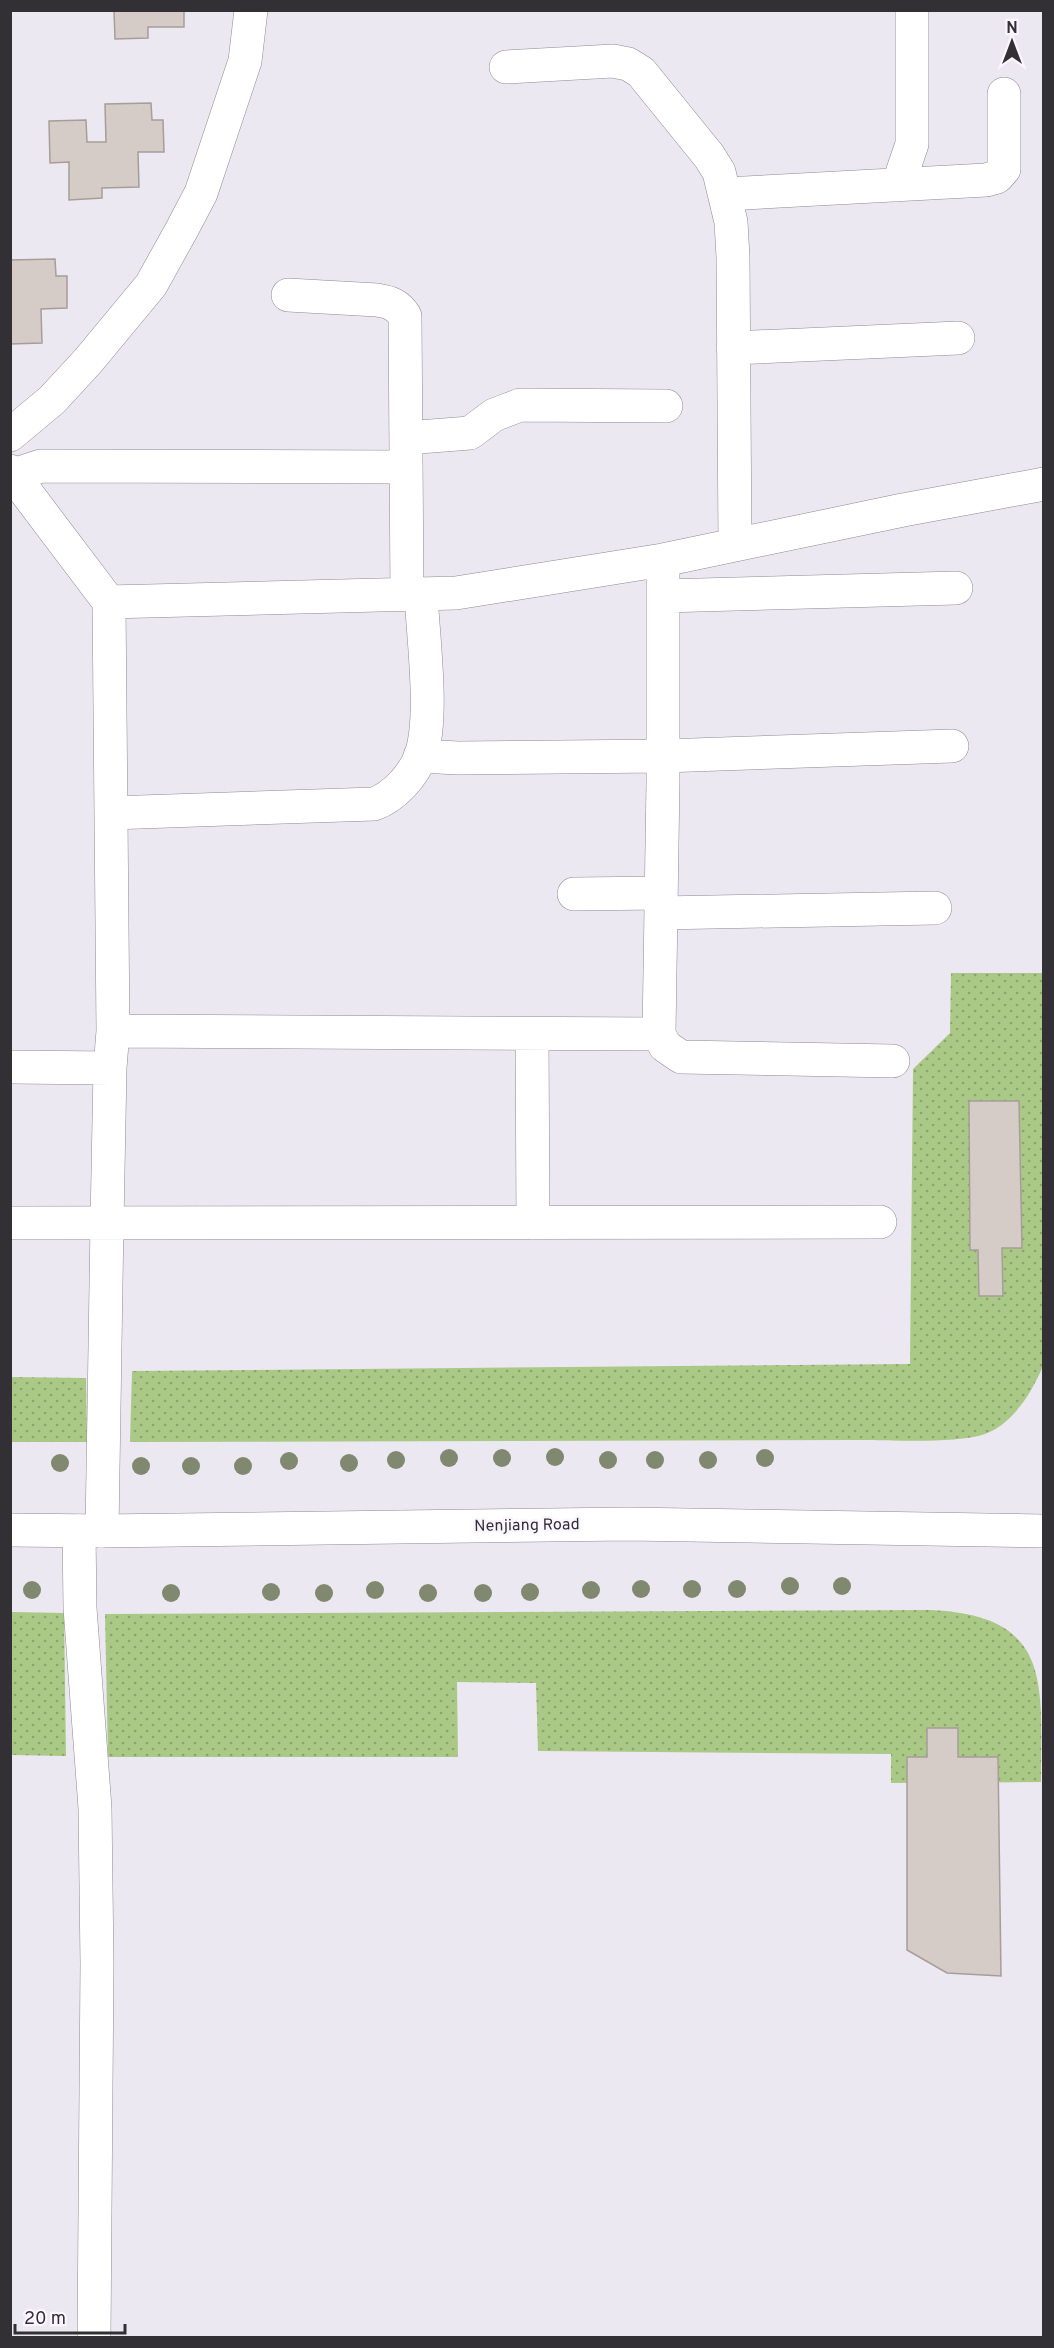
<svg xmlns="http://www.w3.org/2000/svg" width="1054" height="2348" font-family="Overpass,sans-serif">
<style>
.park{fill:url(#park-dots)}
.building{fill:#d5cbc7;stroke:#a79d99;stroke-width:1.5}
.lines{fill:none;stroke-linecap:round;stroke-linejoin:round}
.minor-casing{stroke:#8e8a92;stroke-width:34}
.major-casing{stroke:#8e8a92;stroke-width:34}
.minor{stroke:#fff;stroke-width:33}
.major{stroke:#fff;stroke-width:33}
.tree{fill:#808970}
.labels{text-anchor:middle;dominant-baseline:central;stroke-width:5;stroke-linejoin:round;paint-order:stroke}
.street-label{font-size:16px;fill:#323034;stroke:#faf5fe}
</style>
<defs>
<pattern id="park-dots" width="8" height="8" patternUnits="userSpaceOnUse" patternTransform="scale(1.5)"><rect width="8" height="8" fill="#abc986"/><path d="M2 2h.1M6 6h.1" fill="none" stroke="#8ca46e" stroke-width="1.8" stroke-linecap="round"/></pattern>
</defs>
<rect width="100%" height="100%" fill="#ece8f1"/>
<path class="park" d="M951 973H1043V1366C1032 1392 1013 1424 985 1434 955 1444 894 1440 860 1440L130 1442 132 1371 910 1364 913 1069 950 1033Z
M11 1377 86 1378 87 1442H11Z
M930 1610C1054 1615 1041 1685 1041 1782L891 1783V1754L538 1751 536 1683 457 1682 458 1757H108L105 1614Z
M11 1612 64 1613 66 1756 11 1755Z"/>
<path class="building" d="M114 10H184V27H148V38L115 39Z
M151 103 152 120H163L164 152H138L139 187 102 188V198L69 200V162L50 163 49 121 86 120 87 142H106L105 104Z
M55 259 56 276H67V308L41 309 42 343 10 344V260Z
M969 1101H1019L1022 1248H1002L1003 1296H979L978 1250H970Z
M927 1728H958V1757H998L1001 1976 947 1973 907 1950V1757H927Z"/>
<g class="lines">
<defs>
<path id="minor" d="M506 67 613 61 628 64 641 72 709 156 719 172 731 222 733 257 735 545
M898 185 912 144V10
M725 194 986 180 997 177 1004 169V94
M288 295 377 300C390 302 398 305 405 316L407 594
M733 348 958 338
M10 435 52 400 88 361 151 285 181 231 201 193 245 61 251 10
M406 438 470 433 494 415 520 405 666 406
M10 471 109 602 113 1031 110 1068 107 1223 102 1531
M14 475 41 466 406 467
M663 560V782L659 1034 665 1046 681 1057 893 1061
M663 596 956 588
M109 602 456 593 663 560 903 510 1044 484
M420 756 458 758 663 756 952 746
M111 813 374 804C394 797 414 775 421 755 434 717 423 637 421 594
M574 894 661 893
M661 913 935 908
M113 1031 659 1034
M532 1034 533 1223
M10 1067 110 1068
M10 1223 880 1222
M79 1531 80 1608 95 1808 97 1964 94 2338"/>
<path id="major" d="M10 1530 102 1531 629 1524 1044 1531"/>
</defs>
<use href="#minor" class="minor-casing"/>
<use href="#major" class="major-casing"/>
<use href="#minor" class="minor"/>
<use href="#major" class="major"/>
</g>
<g class="tree">
<circle cx="555" cy="1457" r="9"/>
<circle cx="449" cy="1458" r="9"/>
<circle cx="502" cy="1458" r="9"/>
<circle cx="765" cy="1458" r="9"/>
<circle cx="396" cy="1460" r="9"/>
<circle cx="608" cy="1460" r="9"/>
<circle cx="655" cy="1460" r="9"/>
<circle cx="708" cy="1460" r="9"/>
<circle cx="289" cy="1461" r="9"/>
<circle cx="60" cy="1463" r="9"/>
<circle cx="349" cy="1463" r="9"/>
<circle cx="141" cy="1466" r="9"/>
<circle cx="191" cy="1466" r="9"/>
<circle cx="243" cy="1466" r="9"/>
<circle cx="790" cy="1586" r="9"/>
<circle cx="842" cy="1586" r="9"/>
<circle cx="641" cy="1589" r="9"/>
<circle cx="692" cy="1589" r="9"/>
<circle cx="737" cy="1589" r="9"/>
<circle cx="32" cy="1590" r="9"/>
<circle cx="375" cy="1590" r="9"/>
<circle cx="591" cy="1590" r="9"/>
<circle cx="271" cy="1592" r="9"/>
<circle cx="530" cy="1592" r="9"/>
<circle cx="171" cy="1593" r="9"/>
<circle cx="324" cy="1593" r="9"/>
<circle cx="428" cy="1593" r="9"/>
<circle cx="483" cy="1593" r="9"/>
</g>
<g class="labels">
<g class="street-label">
<text transform="translate(527 1526) rotate(-1)">Nenjiang Road</text>
</g>
</g>
<rect width="1054" height="2348" fill="none" stroke="#323034" stroke-width="24"/>
<g transform="translate(1012 42)" stroke="#faf5fe" stroke-width="4.5" paint-order="stroke">
<path d="M0-4.5L10 22L0 15L-10 22Z" fill="#323034"/>
<text y="-9" font-size="16" font-weight="bold" text-anchor="middle" fill="#323034">N</text>
</g>
<path d="M15 2324v9h110v-9" fill="none" stroke="#323034" stroke-width="3"/>
<text x="24" y="2324" font-size="18" fill="#323034" stroke="#faf5fe" stroke-width="4.5" paint-order="stroke">20 m</text>
</svg>
